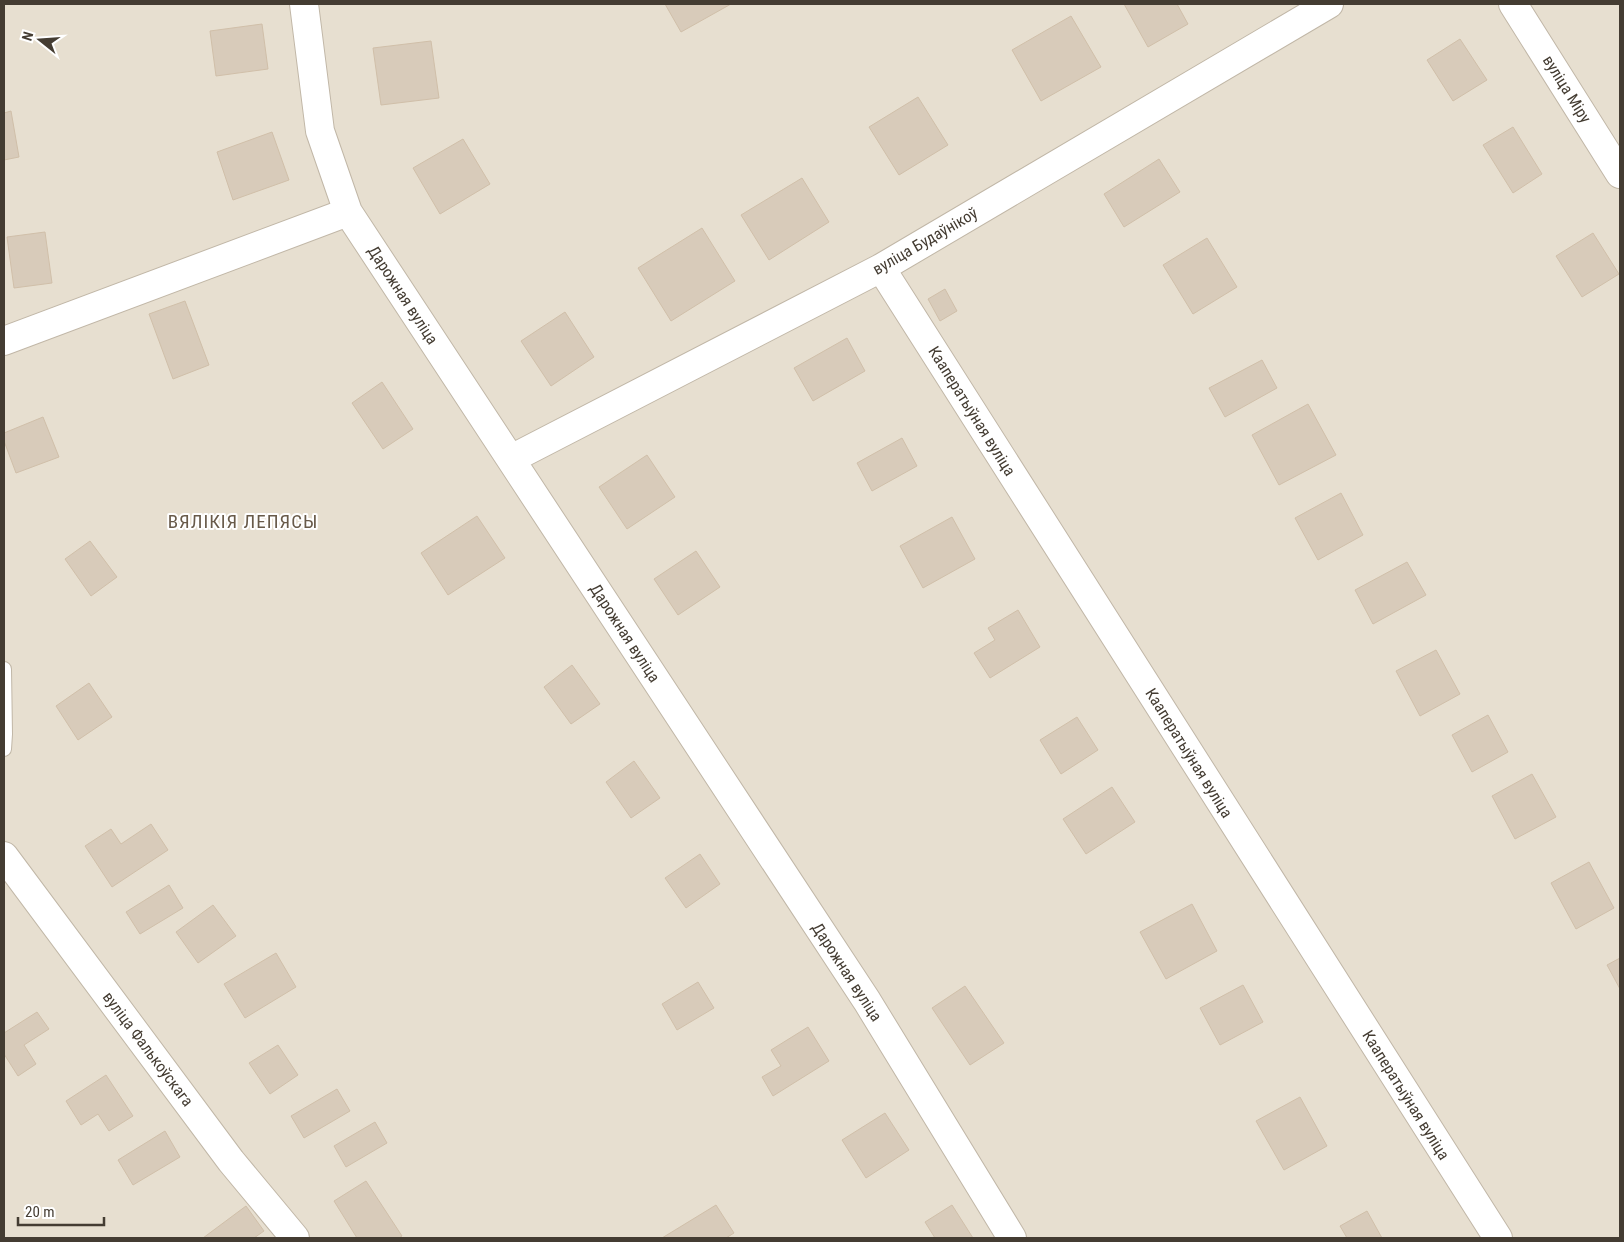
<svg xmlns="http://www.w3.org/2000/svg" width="1624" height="1242" font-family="'Roboto Condensed',sans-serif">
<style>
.residential{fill:#e7dfd0}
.building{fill:#d8cbba;stroke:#d0bfa9}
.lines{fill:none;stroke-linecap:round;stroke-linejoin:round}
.service-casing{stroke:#c1b7a7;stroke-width:16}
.minor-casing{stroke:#c1b7a7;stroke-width:30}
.service{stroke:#fff;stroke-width:14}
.minor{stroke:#fff;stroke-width:28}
.labels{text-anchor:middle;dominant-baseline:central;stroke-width:4;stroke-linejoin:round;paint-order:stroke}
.street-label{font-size:16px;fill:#443c32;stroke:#fff}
.quarter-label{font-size:19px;letter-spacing:1px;fill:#685a49;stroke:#fff}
</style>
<rect width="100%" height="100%" fill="#f3ede2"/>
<path class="residential" d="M4 4H1620V1238H4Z"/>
<path class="building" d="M665 4H731L681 32Z
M1124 4H1177L1188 24 1148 47Z
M1071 16 1101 67 1041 101 1012 50Z
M262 24 268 69 216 76 210 31Z
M1460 39 1487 80 1453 101 1427 60Z
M431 41 439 98 381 105 373 48Z
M918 97 948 145 899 175 869 127Z
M11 111 19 157 4 160V113Z
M1513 127 1542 174 1513 193 1483 145Z
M272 132 289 180 233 200 217 152Z
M463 139 490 184 440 214 413 168Z
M1159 159 1180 192 1124 227 1104 194Z
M802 178 829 222 769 260 741 215Z
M702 228 735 281 671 321 638 268Z
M45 232 52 283 14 288 7 237Z
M1593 233 1619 274 1582 297 1556 256Z
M1207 238 1237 287 1193 314 1163 265Z
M945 289 957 311 940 321 928 299Z
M185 301 209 365 173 379 149 314Z
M565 312 594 357 551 386 521 341Z
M847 338 865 371 813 401 794 368Z
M1262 360 1277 388 1225 417 1209 388Z
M382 382 413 429 383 449 352 403Z
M1308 404 1336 455 1279 485 1252 435Z
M43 417 59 457 16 473 4 441V433Z
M902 438 917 466 872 491 857 463Z
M647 455 675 497 627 529 599 487Z
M1341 493 1363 535 1318 560 1295 518Z
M477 516 505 558 448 595 421 553Z
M952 517 975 559 923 588 900 546Z
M90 541 117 577 91 596 65 559Z
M696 551 720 587 678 615 654 579Z
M1407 562 1426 595 1373 624 1355 590Z
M1018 610 1040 647 990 678 974 653 995 640 988 628Z
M1436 650 1460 694 1420 716 1396 671Z
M572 665 600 704 571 724 544 687Z
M89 683 112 717 78 740 56 706Z
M1488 715 1508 752 1472 772 1452 735Z
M1077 717 1098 750 1061 774 1040 740Z
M634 761 660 798 631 818 606 782Z
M1532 774 1556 817 1515 839 1492 796Z
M1112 787 1135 822 1086 854 1063 819Z
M151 824 168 850 112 887 85 846 111 829 121 844Z
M700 854 720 884 686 908 665 878Z
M1589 862 1614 908 1576 929 1551 883Z
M169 885 183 908 140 934 126 912Z
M1192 904 1217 951 1166 979 1140 932Z
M213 905 236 936 198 963 176 932Z
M276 953 296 987 245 1018 224 984Z
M1620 958V989L1607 965Z
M698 982 714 1008 677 1030 662 1004Z
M1243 985 1263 1022 1220 1045 1200 1008Z
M965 986 1004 1043 970 1065 932 1008Z
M37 1012 49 1029 24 1045 36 1064 18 1076 4 1054V1033Z
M808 1027 829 1061 773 1096 762 1077 781 1066 771 1050Z
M278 1045 298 1075 270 1094 249 1063Z
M106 1075 133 1116 109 1131 98 1114 81 1125 66 1101Z
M337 1089 350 1111 304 1138 291 1116Z
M1300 1097 1327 1146 1284 1170 1256 1121Z
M885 1113 909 1150 866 1178 842 1140Z
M375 1122 387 1143 346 1167 334 1146Z
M165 1131 180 1157 133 1185 118 1160Z
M366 1181 402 1236 399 1238H357L334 1201Z
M716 1205 734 1233 726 1238H662Z
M952 1205 973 1238H935L925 1222Z
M246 1206 264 1231 254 1238H203Z
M1367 1211 1382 1238H1347L1340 1226Z"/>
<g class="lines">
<defs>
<path id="service" d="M4 669 5 734 4 749"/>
<path id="minor" d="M304 4 320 131 348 212 867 1001 1012 1238
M1513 4 1620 174
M881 268 1498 1238
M4 341 348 212
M511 459 881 268 1329 4
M4 856 231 1161 295 1238"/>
</defs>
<use href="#service" class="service-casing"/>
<use href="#minor" class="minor-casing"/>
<use href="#service" class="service"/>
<use href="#minor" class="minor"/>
</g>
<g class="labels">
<g class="street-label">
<text transform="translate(1567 89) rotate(58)">вуліца Міру</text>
<text transform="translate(925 241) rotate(-30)">вуліца Будаўнікоў</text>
<text transform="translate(403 295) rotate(57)">Дарожная вуліца</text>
<text transform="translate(972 411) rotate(58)">Кааператыўная вуліца</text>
<text transform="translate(625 633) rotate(57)">Дарожная вуліца</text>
<text transform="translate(1189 753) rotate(58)">Кааператыўная вуліца</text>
<text transform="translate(847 972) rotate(57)">Дарожная вуліца</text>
<text transform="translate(148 1049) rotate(53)">вуліца Фалькоўскага</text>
<text transform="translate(1406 1095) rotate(58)">Кааператыўная вуліца</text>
</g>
<g class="quarter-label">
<text x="243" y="521">ВЯЛІКІЯ ЛЕПЯСЫ</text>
</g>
</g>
<rect width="1624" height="1242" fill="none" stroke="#443c32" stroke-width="10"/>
<g transform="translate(40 40) rotate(287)" stroke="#ffffff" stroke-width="4" paint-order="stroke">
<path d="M0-4L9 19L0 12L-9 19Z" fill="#443c32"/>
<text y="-8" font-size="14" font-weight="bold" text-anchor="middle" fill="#443c32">N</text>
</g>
<path d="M18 1217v8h86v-8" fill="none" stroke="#443c32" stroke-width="2.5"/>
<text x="25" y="1217" font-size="15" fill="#443c32" stroke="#ffffff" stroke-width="4" paint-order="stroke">20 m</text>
</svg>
